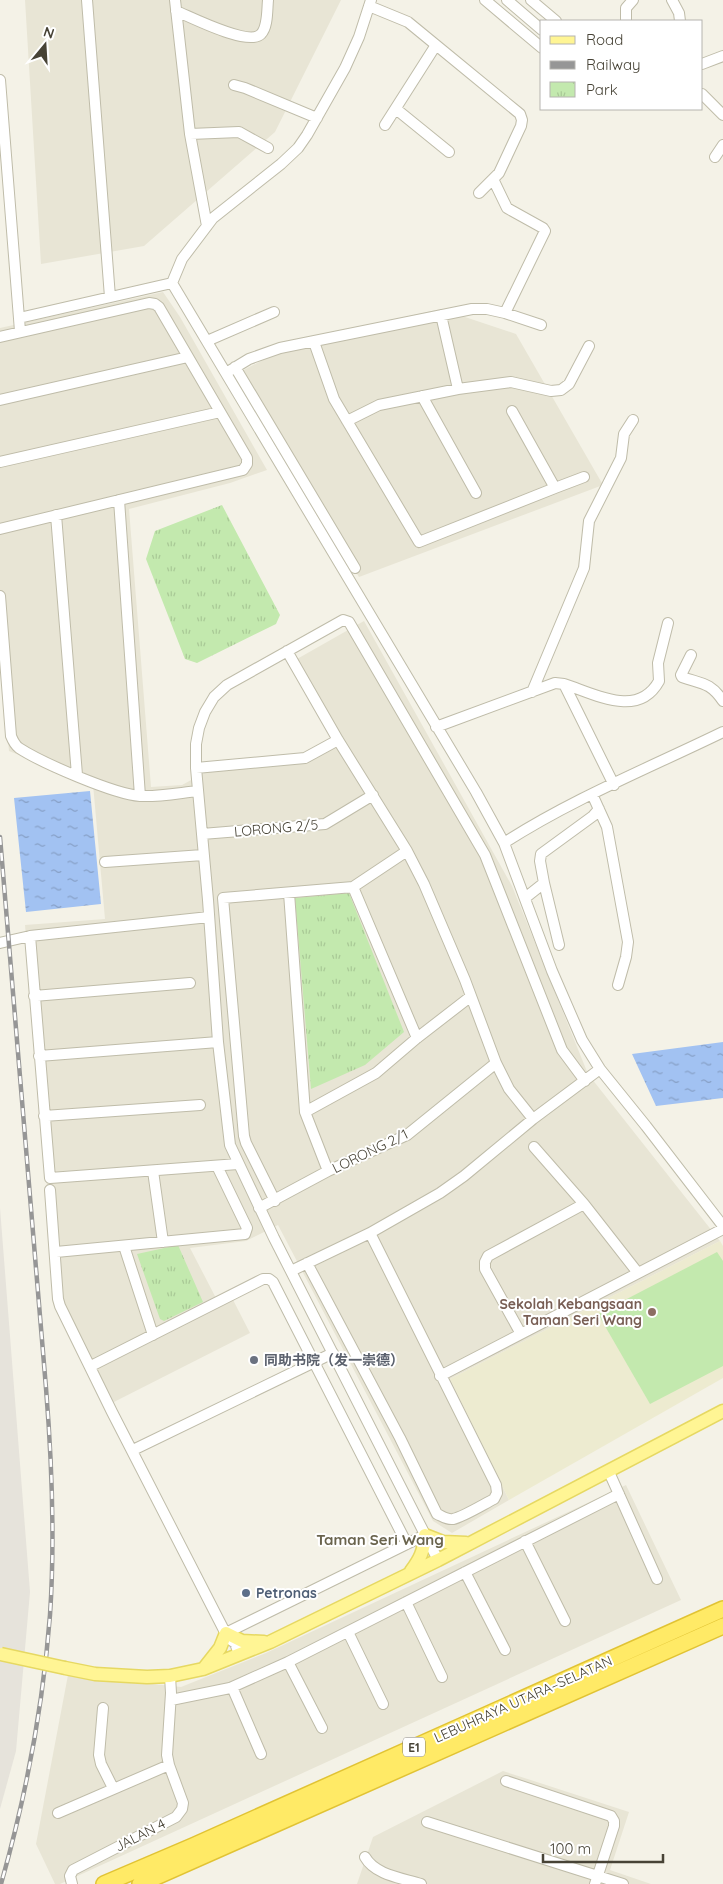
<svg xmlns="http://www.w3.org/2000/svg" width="723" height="1884" font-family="Quicksand,'Noto Sans SC',sans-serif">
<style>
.residential{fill:#e8e5d5}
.industrial{fill:#e6e3db}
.education{fill:#edebd0}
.green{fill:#c3e9ae}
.park{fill:url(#park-tufts)}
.water{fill:url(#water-ripples)}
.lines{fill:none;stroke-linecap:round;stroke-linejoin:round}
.minor-casing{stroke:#bfbca9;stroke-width:12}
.major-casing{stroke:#e6d862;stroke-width:15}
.highway-casing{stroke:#e1c334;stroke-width:18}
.minor{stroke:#fff;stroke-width:10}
.major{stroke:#fff594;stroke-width:12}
.highway{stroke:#ffea66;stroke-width:15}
.rail-casing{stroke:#969696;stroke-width:4.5}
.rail{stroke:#fff;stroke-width:2.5;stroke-dasharray:8;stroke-linecap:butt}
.major-bridge-casing{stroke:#e6d862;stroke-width:15;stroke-linecap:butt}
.major-bridge{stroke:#fff594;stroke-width:12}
.education-dot{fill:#8d6e63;stroke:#fff;stroke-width:2}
.worship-dot{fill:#6b7280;stroke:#fff;stroke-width:2}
.service-dot{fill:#5c6f8a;stroke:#fff;stroke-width:2}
.labels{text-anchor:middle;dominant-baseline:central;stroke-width:4;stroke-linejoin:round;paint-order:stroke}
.shield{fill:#fff;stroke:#7e7b72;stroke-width:1}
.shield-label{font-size:12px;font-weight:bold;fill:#474336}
.street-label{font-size:14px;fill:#474336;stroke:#fff}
.education-label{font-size:14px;font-weight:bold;fill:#785e54;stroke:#fff;text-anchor:end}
.worship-label{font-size:14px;font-weight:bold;fill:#5b616d;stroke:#fff;text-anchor:start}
.service-label{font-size:14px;font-weight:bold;fill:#4e5e75;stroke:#fff;text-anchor:start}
.neighbourhood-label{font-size:15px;font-weight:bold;fill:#6a644d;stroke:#fff}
</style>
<defs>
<pattern id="park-tufts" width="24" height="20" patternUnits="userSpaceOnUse" patternTransform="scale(1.25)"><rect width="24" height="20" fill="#c3e9ae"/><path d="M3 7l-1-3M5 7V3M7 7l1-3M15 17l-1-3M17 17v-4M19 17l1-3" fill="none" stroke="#a9c996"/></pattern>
<pattern id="water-ripples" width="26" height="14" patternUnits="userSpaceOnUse" patternTransform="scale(1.25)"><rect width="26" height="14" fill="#a2c2f2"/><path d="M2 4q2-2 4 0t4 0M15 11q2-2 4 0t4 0" fill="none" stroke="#869fc5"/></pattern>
</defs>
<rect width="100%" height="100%" fill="#f4f2e7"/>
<path class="residential" d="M25 0H341L275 132 144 246 41 264Z
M163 292 180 317 267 470 230 483 129 509 151 787 182 785 215 767 304 760 342 739 297 659 364 621 512 886 588 1074 720 1241 450 1379 509 1500 452 1533 433 1521 278 1225 246 1241 190 1248 217 1300 230 1294 250 1333 108 1405 57 1307 25 925 105 919 93 784 9 751 0 648V328Z
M441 309 516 334 603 485 359 577 238 373 303 339Z
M626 1485 681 1600 60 1884H55L36 1844 68 1675 181 1687 266 1653Z
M503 1771 629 1812 610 1870 651 1884H357L373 1837Z"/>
<path class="industrial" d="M0 1208 30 1592 16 1751 0 1809Z"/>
<path class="education" d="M720 1241 723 1246V1378L509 1500 450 1379Z"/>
<path class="green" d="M717 1252 723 1261V1366L650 1404 598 1314Z"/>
<path class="park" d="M222 505 280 615 276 624 197 663 185 659 146 559 155 531Z
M349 893 404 1032 365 1065 311 1089 295 898Z
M178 1245 203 1302 164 1321 160 1319 137 1254Z"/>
<path class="water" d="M90 791 101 904 26 912 14 798Z
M723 1042V1098L656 1106 632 1054Z"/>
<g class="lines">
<defs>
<path id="minor" d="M87 0 110 297
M175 0 190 134 207 226
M485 0 542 48
M507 0 542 30
M531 0 556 21
M672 0 679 13 680 21
M369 6 408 22 520 114 522 120 521 126 499 173 479 193
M176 11C191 17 249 47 261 34 268 27 267 10 268 0
M626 21V8L633 0
M702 64 723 56
M0 80 20 331
M234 85 245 88 317 118
M702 94 723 115
M396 109 449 152
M385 125 436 45
M190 134 239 132 268 148
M715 157 723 145
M172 283 476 792 504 843 552 971 582 1040 600 1069 646 1126 723 1226
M172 283 182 259 213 218 281 164 298 148 307 135 345 68 359 37 371 0
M505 313 541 325
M441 315 458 389
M19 318 172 283
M0 337 149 303 155 304 159 307 247 458V464L243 470 0 529
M207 341 274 312
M314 342 334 399 419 542 555 488 512 411
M235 367 355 568
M226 373 249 359 280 348 472 309H487L505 313 545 231 543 228 507 208 493 179
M422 396 476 493
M0 400 188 357
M347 421 379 405 458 389 511 382 551 391 561 390 569 384 589 346
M0 462 220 412
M555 488 584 477
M119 500 140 796
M56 515 77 775
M0 596 11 736C13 741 15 745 19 748 42 763 114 794 140 796 159 797 179 793 198 791
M287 651 338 740 407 851 424 884 465 980 496 1063 509 1089 533 1119
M691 655 681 675 682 677C702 684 710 682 723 701
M564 684C595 694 638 719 659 681L658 663 668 623
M532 692 584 568 589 521 621 458 624 434 633 420
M436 727 555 683 564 684 614 785
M196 768 305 758 338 740
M592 794 607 827 628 942 626 957 618 985
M202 834 325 824 373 795
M504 843C572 799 649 768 723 732
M105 862 203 855
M544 883 559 945
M353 887 417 1038
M289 893 305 1112 328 1171
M525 898 544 883 540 861 541 854 593 816 599 809
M30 936 50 1178 238 1164
M0 943 30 936 209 917
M34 996 190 983
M39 1056 218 1042
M305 1112 376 1073 417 1038 470 997
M44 1116 200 1105
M534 1147 584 1204 638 1273
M153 1171 163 1242
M50 1190 58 1299 60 1306 112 1412 228 1638 235 1643 239 1654
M275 1201 246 1143 244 1136 223 898 353 887 407 851
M259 1208 328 1171 407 1135 496 1063
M124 1246 153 1335
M56 1252 245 1234 247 1228 217 1166
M307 1263 400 1438 437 1514C442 1516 447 1520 453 1519 463 1517 484 1504 494 1499L497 1493 496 1485 370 1233
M291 1271 370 1233 440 1193 464 1176 533 1119 600 1069
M521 1334 485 1269V1262L488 1256 584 1204
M91 1366 263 1279H269L273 1282 407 1544
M440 1376 723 1229
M133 1450 333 1353
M609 1472 657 1579
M525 1541 565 1621
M438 1560 274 1238 230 1145 218 1042 208 900 196 768V744L199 728 205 712 214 697 227 685 343 620 349 622 485 855 562 1050 585 1081
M465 1572 505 1650
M406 1602 442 1677
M348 1632 383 1704
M226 1633 425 1535
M288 1662 322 1728
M232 1687 261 1754
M171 1700 230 1688 288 1662 619 1494
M103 1708 99 1755 101 1764 113 1788
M506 1781 611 1816 614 1821V1826L595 1884
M58 1813 169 1765
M427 1822 623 1884
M365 1857C375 1875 402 1878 421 1884
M72 1884 70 1876 73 1870 176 1817 182 1809 183 1803 169 1765 167 1755 171 1693 170 1676"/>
<path id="major" d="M411 1571C420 1559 424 1551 425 1535L443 1542 466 1543
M205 1667 220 1648 226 1633 242 1641 264 1642
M65 1668 95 1674 147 1677 170 1676 203 1669 270 1642 438 1560 723 1411"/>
<path id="highway" d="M104 1884 193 1846 723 1609
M140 1884 723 1626"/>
</defs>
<use href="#minor" class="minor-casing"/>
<use href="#major" class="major-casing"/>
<use href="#highway" class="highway-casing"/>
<use href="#minor" class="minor"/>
<use href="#major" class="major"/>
<use href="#highway" class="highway"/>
<defs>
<path id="rail" d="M0 837 46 1388C52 1463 55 1540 50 1615 43 1707 26 1796 1 1884"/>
</defs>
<use href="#rail" class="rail-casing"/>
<use href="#rail" class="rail"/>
<defs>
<path id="major-bridge" d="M1 1654 65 1668"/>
</defs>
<use href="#major-bridge" class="major-bridge-casing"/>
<use href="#major-bridge" class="major-bridge"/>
</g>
<circle class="education-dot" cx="652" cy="1312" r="5"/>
<circle class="worship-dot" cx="254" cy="1360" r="5"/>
<circle class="service-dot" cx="246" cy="1593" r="5"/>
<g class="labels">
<rect class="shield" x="403" y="1737.5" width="22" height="19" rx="4"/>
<g class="shield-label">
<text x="414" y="1747">E1</text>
</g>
<g class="street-label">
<text transform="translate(276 828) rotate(-5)">LORONG 2/5</text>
<text transform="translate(370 1151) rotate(-26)">LORONG 2/1</text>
<text transform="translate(523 1699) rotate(-24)">LEBUHRAYA UTARA–SELATAN</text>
<text transform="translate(140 1835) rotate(-27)">JALAN 4</text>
</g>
<g class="education-label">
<text x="642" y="1304">Sekolah Kebangsaan<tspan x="642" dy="16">Taman Seri Wang</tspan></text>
</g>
<g class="worship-label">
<text x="264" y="1360">同助书院（发一崇德）</text>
</g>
<g class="service-label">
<text x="256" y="1593">Petronas</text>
</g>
<g class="neighbourhood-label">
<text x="380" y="1539">Taman Seri Wang</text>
</g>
</g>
<rect x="540" y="20" width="162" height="90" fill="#ffffff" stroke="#b5b4af"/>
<rect x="550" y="36" width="25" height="8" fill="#fff594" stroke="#b5b4af"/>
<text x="586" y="45" font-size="15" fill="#474336">Road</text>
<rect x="550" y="61" width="25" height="8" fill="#969696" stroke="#b5b4af"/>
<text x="586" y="70" font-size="15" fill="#474336">Railway</text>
<rect x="550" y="82" width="25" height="15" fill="url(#park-tufts)" stroke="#b5b4af"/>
<text x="586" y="95" font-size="15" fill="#474336">Park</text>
<g transform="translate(45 45) rotate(18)" stroke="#ffffff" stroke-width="4" paint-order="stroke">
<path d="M0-4L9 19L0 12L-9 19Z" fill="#474336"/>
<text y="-8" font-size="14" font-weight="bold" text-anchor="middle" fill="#474336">N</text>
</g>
<path d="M543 1854v8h120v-8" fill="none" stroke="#474336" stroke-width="2.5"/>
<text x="550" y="1854" font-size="15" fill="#474336" stroke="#ffffff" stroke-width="4" paint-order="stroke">100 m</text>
</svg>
